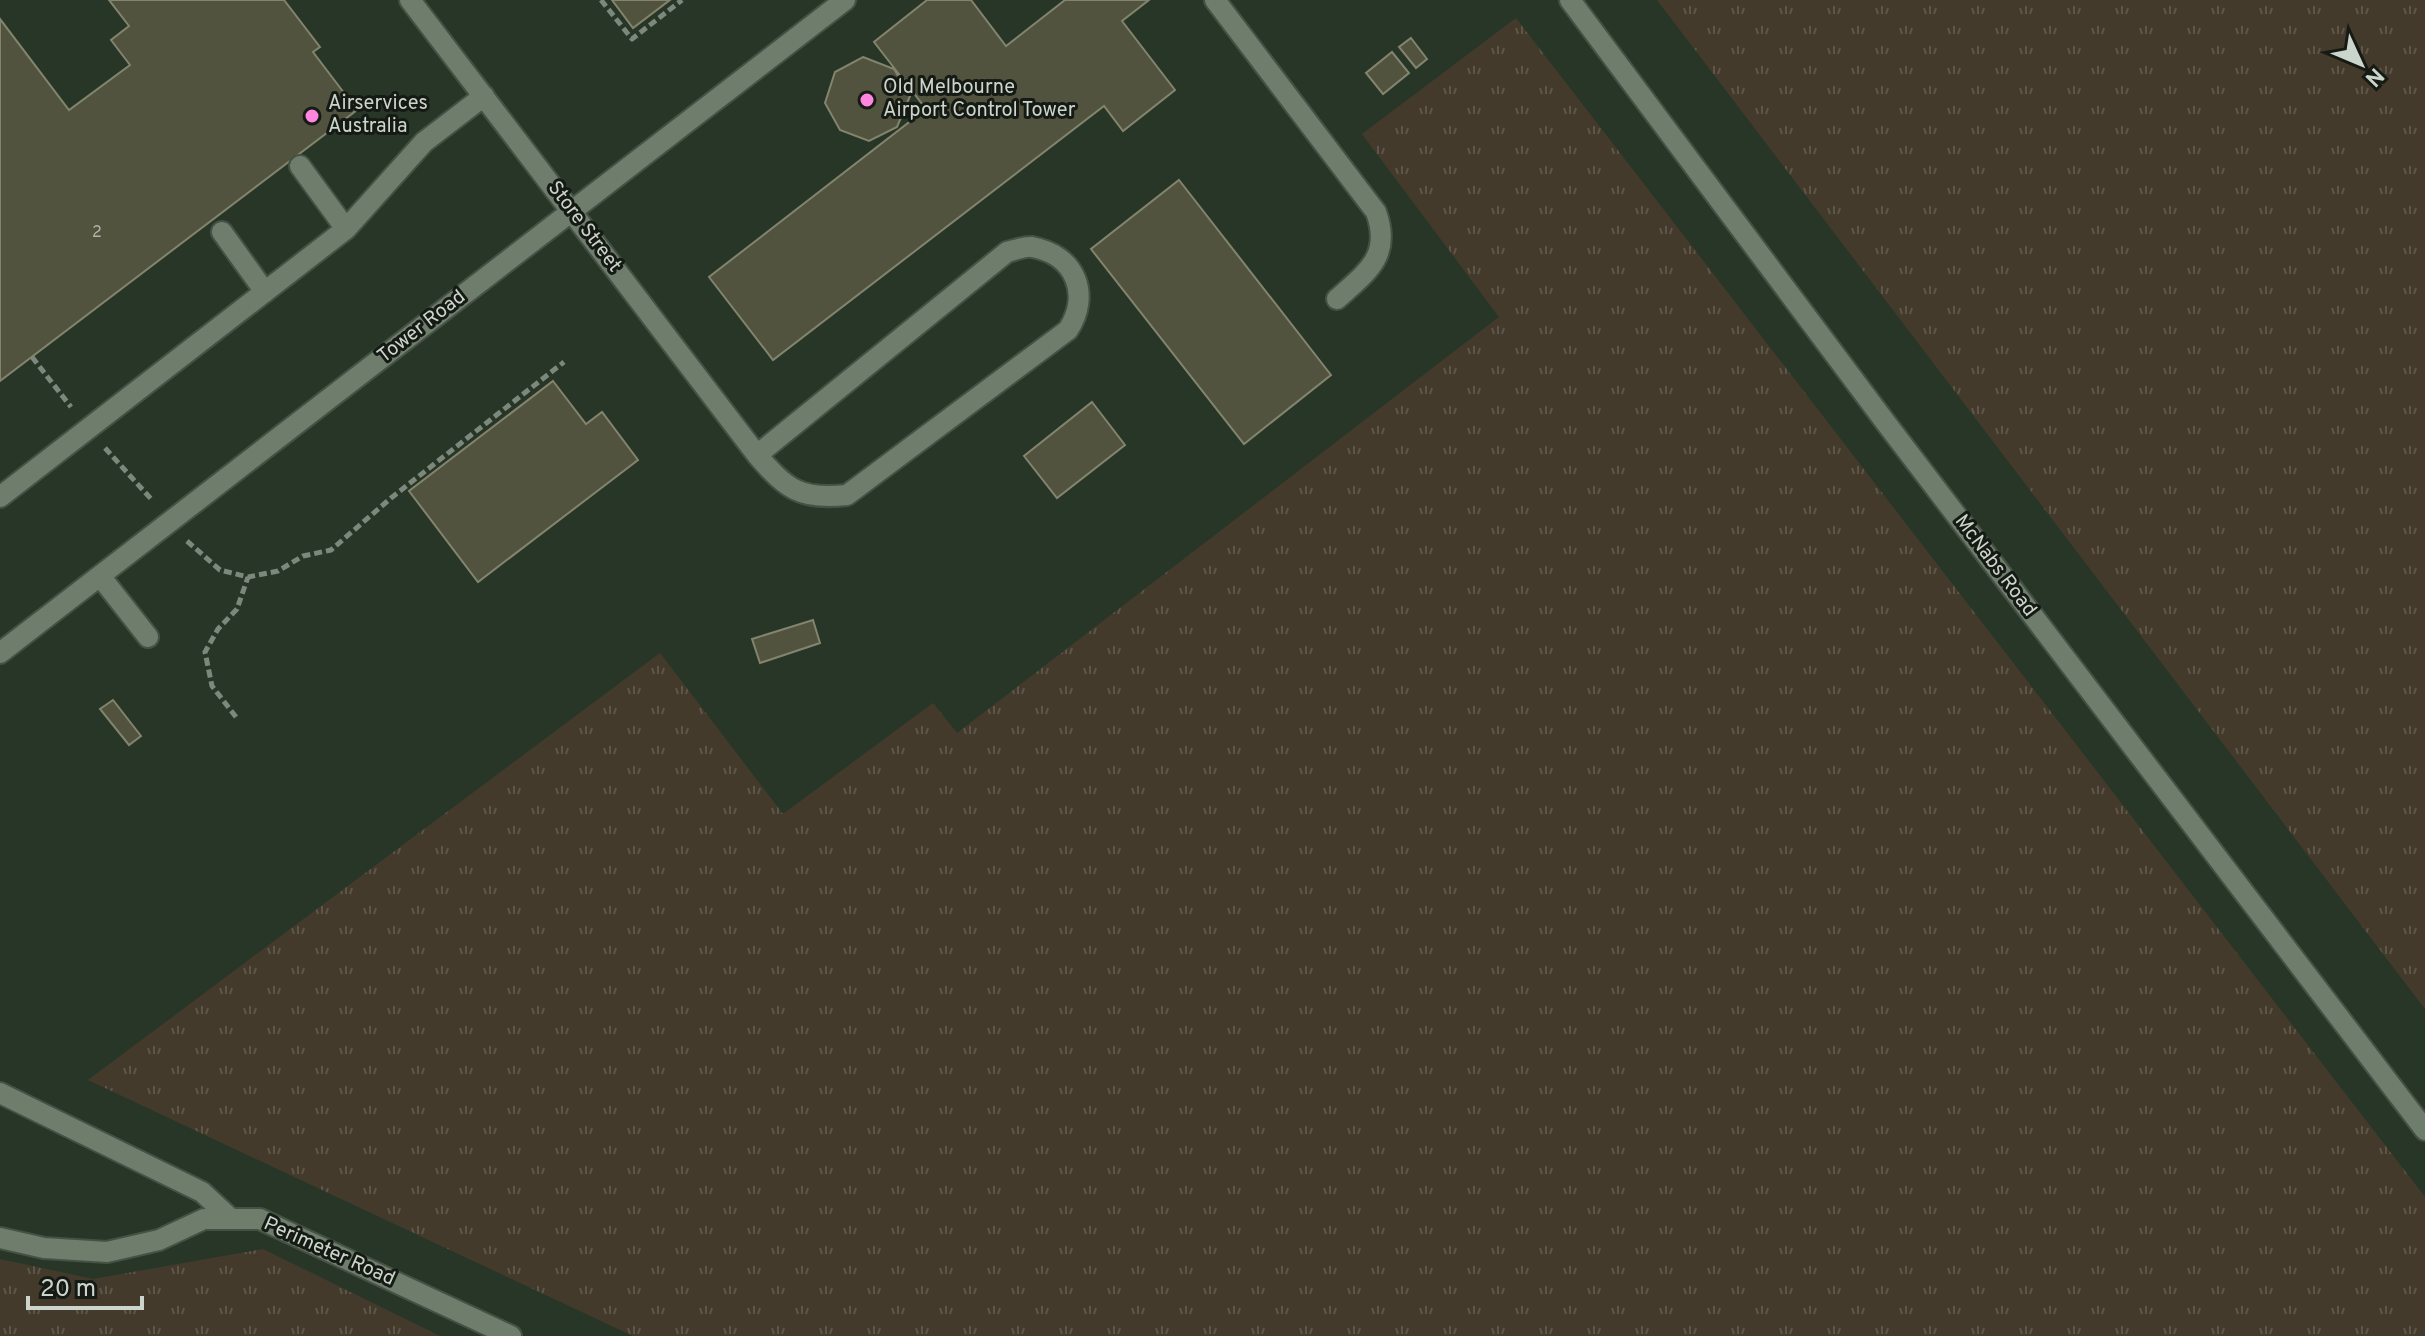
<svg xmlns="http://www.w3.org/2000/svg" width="2425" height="1336" font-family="Overpass,sans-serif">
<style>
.grass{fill:url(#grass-tufts)}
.building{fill:#52533e;stroke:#83846e;stroke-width:2}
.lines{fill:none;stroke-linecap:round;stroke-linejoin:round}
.minor-casing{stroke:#455144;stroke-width:24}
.path{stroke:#7d887c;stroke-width:5;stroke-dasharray:8 4;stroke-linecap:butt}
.minor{stroke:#6e7d6c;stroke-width:20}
.poi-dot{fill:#ff85de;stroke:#151b14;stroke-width:3}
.labels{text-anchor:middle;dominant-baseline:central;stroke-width:6;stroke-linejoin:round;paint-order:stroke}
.number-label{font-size:16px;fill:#aeb4a8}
.poi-label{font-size:20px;fill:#ccd5cb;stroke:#151b14;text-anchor:start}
.street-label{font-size:20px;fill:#ccd5cb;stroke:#151b14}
</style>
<defs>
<pattern id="grass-tufts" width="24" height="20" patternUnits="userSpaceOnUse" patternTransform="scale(2)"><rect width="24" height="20" fill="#443a2c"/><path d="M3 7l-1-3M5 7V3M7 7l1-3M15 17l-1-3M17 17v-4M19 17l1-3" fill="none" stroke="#5e5649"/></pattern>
</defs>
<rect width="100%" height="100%" fill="#283627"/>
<path class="grass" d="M1657 0H2425V1009Z
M1516 18 2425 1197V1336H633L88 1080 660 653 783 814 933 703 957 733 1499 317 1362 134Z
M263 1249 440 1336H0V1259L93 1279Z"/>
<path class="building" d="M109 0H284L320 47 313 52 357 110 0 381V19L69 110 130 65 111 40 129 26Z
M612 0H670L633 28Z
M927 0H971L1006 46 1065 0H1149L1122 21 1175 90 1123 131 1104 106 773 360 709 277 926 109 874 42Z
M1411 38 1427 59 1416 68 1399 47Z
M1392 52 1409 73 1383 94 1366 73Z
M863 57 894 69 910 96 897 127 869 141 840 130 825 103 835 72Z
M1179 180 1331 375 1244 444 1091 249Z
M553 381 586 424 602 412 638 460 478 582 409 491Z
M1092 402 1125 445 1057 498 1024 456Z
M813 620 820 643 760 663 752 639Z
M113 700 141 736 129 745 100 709Z"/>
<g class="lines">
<defs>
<path id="minor" d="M410 0 757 455C787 490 801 500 847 495L1068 330C1091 295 1076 255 1032 247 1025 246 1015 250 1007 252L757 455
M1215 0 1376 212C1392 256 1367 272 1337 299
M1570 0 1886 423 2425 1130
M346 229 424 142 484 96
M222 232 265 292
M0 497 346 229 300 166
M100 576 148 637
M0 653 845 0
M0 1093 202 1192 229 1217
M0 1238 44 1248 107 1252 159 1240 204 1219H260L511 1336"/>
</defs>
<use href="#minor" class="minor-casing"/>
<path class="path" d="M601 0 632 39 682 0
M32 357 71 407
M105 448 152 500
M187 541 220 570 248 577 278 571 303 556 331 550 391 498 564 362
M236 717 212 686 205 652 218 629 237 609 248 577"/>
<use href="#minor" class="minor"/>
</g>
<g class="poi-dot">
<circle cx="867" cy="100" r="8"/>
<circle cx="312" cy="116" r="8"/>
</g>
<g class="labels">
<g class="number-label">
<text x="97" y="233">2</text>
</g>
<g class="poi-label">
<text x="883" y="88">Old Melbourne<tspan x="883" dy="23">Airport Control Tower</tspan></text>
<text x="328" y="104">Airservices<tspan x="328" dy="23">Australia</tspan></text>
</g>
<g class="street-label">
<text transform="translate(584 227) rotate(53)">Store Street</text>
<text transform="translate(422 327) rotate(-38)">Tower Road</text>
<text transform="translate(1995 566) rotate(53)">McNabs Road</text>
<text transform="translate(329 1252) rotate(24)">Perimeter Road</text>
</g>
</g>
<g transform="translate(2361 64) rotate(134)" stroke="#151b14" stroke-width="6" paint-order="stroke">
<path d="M0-6L14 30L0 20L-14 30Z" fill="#ccd5cb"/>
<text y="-12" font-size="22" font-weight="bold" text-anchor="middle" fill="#ccd5cb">N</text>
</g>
<path d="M28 1296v12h114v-12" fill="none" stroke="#ccd5cb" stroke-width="4"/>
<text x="40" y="1296" font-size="24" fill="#ccd5cb" stroke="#151b14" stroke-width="6" paint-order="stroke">20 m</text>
</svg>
